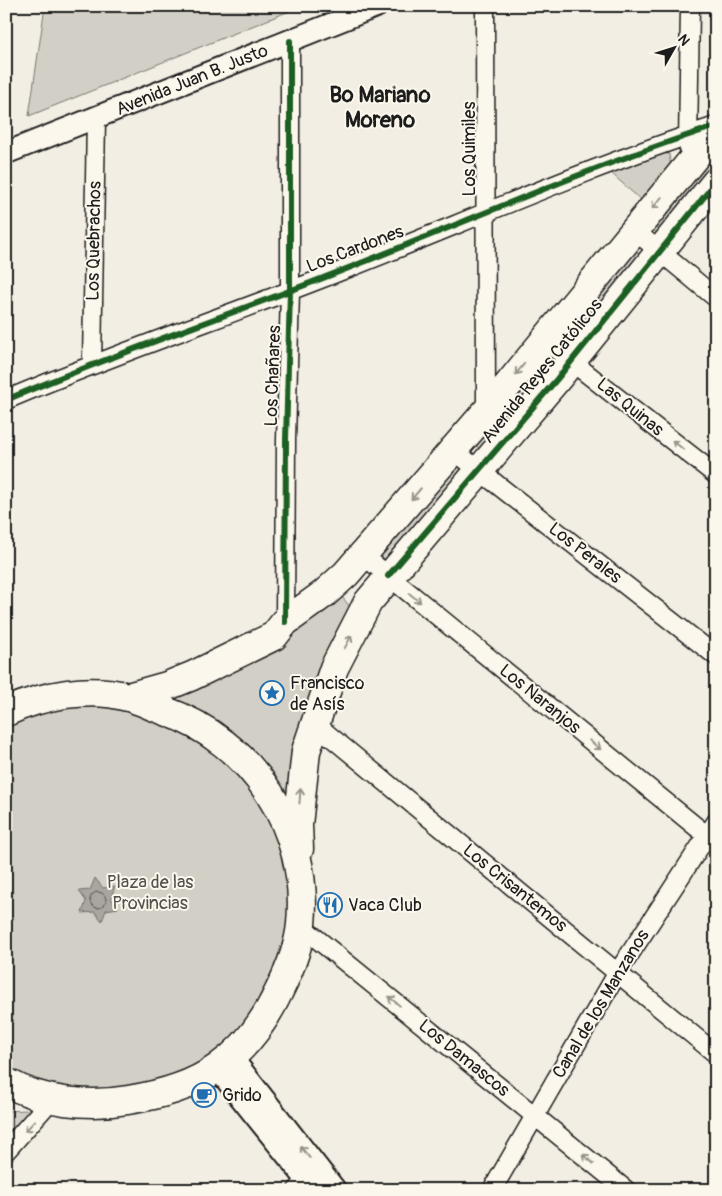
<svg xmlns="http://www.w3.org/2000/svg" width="722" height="1196" font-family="Pangolin,sans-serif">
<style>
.green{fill:#d2cfc6;stroke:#777671}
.water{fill:#a9a6a0;stroke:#716f6b}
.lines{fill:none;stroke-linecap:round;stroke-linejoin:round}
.shore{stroke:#545351;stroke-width:1}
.minor-casing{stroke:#1c1c1c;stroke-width:21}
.tertiary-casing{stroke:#1c1c1c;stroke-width:25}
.primary-casing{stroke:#1c1c1c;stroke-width:31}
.minor{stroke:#fbf7ec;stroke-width:18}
.tertiary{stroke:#fbf7ec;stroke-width:21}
.primary{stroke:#fbf7ec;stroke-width:28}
.cycleway-casing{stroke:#fbf7ec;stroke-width:9}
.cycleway{stroke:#1b5e20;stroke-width:6}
.oneway{stroke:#97948e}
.labels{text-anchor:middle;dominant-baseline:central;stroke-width:4;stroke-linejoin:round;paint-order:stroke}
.street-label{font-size:18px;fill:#1c1c1c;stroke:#fbf7ec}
.poi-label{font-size:18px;fill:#1c1c1c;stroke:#fbf7ec;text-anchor:start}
.park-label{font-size:18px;fill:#53524f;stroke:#fbf7ec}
.district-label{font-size:22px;font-weight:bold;fill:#1c1c1c;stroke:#fbf7ec}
</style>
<rect width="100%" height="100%" fill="#f2eee4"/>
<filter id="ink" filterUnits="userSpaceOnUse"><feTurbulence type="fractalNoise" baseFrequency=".02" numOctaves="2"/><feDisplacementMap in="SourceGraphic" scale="10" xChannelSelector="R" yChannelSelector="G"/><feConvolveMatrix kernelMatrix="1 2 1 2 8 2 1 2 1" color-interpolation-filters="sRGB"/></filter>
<g filter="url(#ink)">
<path class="green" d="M45 6H302L29 116Z
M716 147V170L660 236 649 226Z
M659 153 669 154 671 168 643 202 610 172Z
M630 246 642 256 572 344 561 334Z
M541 358 552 368 484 453 473 443Z
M454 463 466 473 390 564 378 554Z
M338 597 343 598 350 607 290 824 280 797 153 697 293 634Z
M106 702 214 742 282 830 293 927 254 1022 203 1068 98 1095 6 1077V729C37 711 70 703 106 702Z
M27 1110 31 1111 6 1144V1111Z"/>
<path class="water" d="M95 878 103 888 115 886 111 898 118 908 106 910 102 921 95 912 82 913 86 901 79 891 90 890Z"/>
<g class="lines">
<path class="shore" d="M90 900a8 8 0 1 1 16 0a8 8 0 1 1-16 0Z"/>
<defs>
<path id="minor" d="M485 6 486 412
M688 146 690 6
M635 231 716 298
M544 340 716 475
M92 364 96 118
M6 400C116 353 230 315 341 271 466 222 589 167 716 126
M453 450 716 656
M364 556 716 843
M285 622 286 440 290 291V41
M314 723 716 1054
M301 926 626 1190
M6 1151 52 1099
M297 1190 317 1172
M492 1190 618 972 716 822"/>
<path id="tertiary" d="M6 153 377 6
M231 1057 335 1190
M217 1068 315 1190"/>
<path id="primary" d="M128 697 167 686 192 676 274 636 285 622 325 593 346 574 486 412 716 131
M6 712C42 695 90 686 128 697 140 700 151 706 163 710 253 742 310 828 301 924 299 947 289 971 279 991 265 1021 245 1049 217 1068 191 1087 159 1095 128 1100 87 1107 42 1102 6 1082
M299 849 298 825 306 751 334 668 368 602 557 379 716 182"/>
</defs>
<use href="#minor" class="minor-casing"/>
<use href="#tertiary" class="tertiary-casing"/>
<use href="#primary" class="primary-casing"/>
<use href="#minor" class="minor"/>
<use href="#tertiary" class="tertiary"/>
<use href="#primary" class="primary"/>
<defs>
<path id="cycleway" d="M6 400C116 353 230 315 341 271 466 222 589 167 716 126
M388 576 557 379 716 182
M285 622 286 440 290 291V41"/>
</defs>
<use href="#cycleway" class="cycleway-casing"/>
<use href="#cycleway" class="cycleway"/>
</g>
<defs><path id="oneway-shaft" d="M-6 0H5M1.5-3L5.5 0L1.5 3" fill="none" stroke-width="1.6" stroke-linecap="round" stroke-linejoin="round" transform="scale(1.25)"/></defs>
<g class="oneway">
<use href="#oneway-shaft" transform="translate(657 203) rotate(129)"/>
<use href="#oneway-shaft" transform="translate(520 369) rotate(129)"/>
<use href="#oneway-shaft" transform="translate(678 445) rotate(-141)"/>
<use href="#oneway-shaft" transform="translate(416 494) rotate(130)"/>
<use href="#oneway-shaft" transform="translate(415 598) rotate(39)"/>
<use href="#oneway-shaft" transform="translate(348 642) rotate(-62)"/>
<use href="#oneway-shaft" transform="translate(595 745) rotate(39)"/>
<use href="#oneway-shaft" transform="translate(300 796) rotate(-86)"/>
<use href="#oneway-shaft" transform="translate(394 1001) rotate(-141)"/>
<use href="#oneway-shaft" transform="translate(30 1126) rotate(133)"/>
<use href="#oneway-shaft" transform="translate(305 1152) rotate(-128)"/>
<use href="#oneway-shaft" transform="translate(588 1159) rotate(-141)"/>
</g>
</g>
<defs>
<symbol id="sight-ring" viewBox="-11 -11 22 22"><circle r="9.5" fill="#fbf7ec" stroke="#1f6fb2" stroke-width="1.5"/><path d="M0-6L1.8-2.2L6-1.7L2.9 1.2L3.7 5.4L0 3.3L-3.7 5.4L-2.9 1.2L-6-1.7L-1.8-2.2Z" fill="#1f6fb2"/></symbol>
<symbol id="restaurant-ring" viewBox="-11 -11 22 22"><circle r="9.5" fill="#fbf7ec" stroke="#1f6fb2" stroke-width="1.5"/><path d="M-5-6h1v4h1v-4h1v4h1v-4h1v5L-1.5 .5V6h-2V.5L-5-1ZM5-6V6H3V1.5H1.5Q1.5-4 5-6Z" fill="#1f6fb2"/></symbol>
<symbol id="cafe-ring" viewBox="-11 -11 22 22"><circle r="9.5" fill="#fbf7ec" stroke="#1f6fb2" stroke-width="1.5"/><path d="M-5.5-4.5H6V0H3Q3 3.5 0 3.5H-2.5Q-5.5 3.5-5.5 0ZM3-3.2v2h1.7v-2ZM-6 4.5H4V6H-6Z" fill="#1f6fb2"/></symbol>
</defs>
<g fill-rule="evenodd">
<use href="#sight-ring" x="258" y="679" width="28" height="28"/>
<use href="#restaurant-ring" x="316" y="891" width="28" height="28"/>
<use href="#cafe-ring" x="190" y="1081" width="28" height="28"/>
</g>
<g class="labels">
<g class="street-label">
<text transform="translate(192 80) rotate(-22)">Avenida Juan B. Justo</text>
<text transform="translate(469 149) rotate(-90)">Los Quimiles</text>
<text transform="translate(94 241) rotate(-89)">Los Quebrachos</text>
<text transform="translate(355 249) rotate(-21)">Los Cardones</text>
<text transform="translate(542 371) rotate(-51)">Avenida Reyes Católicos</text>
<text transform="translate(273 376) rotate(-88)">Los Chañares</text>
<text transform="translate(630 407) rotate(39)">Las Quinas</text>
<text transform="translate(585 553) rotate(38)">Los Perales</text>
<text transform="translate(540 699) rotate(39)">Los Naranjos</text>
<text transform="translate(515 888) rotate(39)">Los Crisantemos</text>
<text transform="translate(601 1004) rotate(-59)">Canal de los Manzanos</text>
<text transform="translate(464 1058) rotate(39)">Los Damascos</text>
</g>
<g class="poi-label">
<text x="290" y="683">Francisco<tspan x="290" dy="21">de Asís</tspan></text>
<text x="348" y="905">Vaca Club</text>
<text x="222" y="1095">Grido</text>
</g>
<g class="park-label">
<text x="150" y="882">Plaza de las<tspan x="150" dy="21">Provincias</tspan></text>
</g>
<g class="district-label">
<text x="380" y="95">Bº Mariano<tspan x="380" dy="25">Moreno</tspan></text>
</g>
</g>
<rect width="722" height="1196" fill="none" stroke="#fbf7ec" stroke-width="25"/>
<rect x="12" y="12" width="697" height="1171" fill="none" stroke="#1c1c1c" stroke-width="2" filter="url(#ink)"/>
<g transform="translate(674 48) rotate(51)" stroke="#fbf7ec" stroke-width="4" paint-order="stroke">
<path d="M0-4L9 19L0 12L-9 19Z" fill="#1c1c1c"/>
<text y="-8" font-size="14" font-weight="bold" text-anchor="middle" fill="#1c1c1c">N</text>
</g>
</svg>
